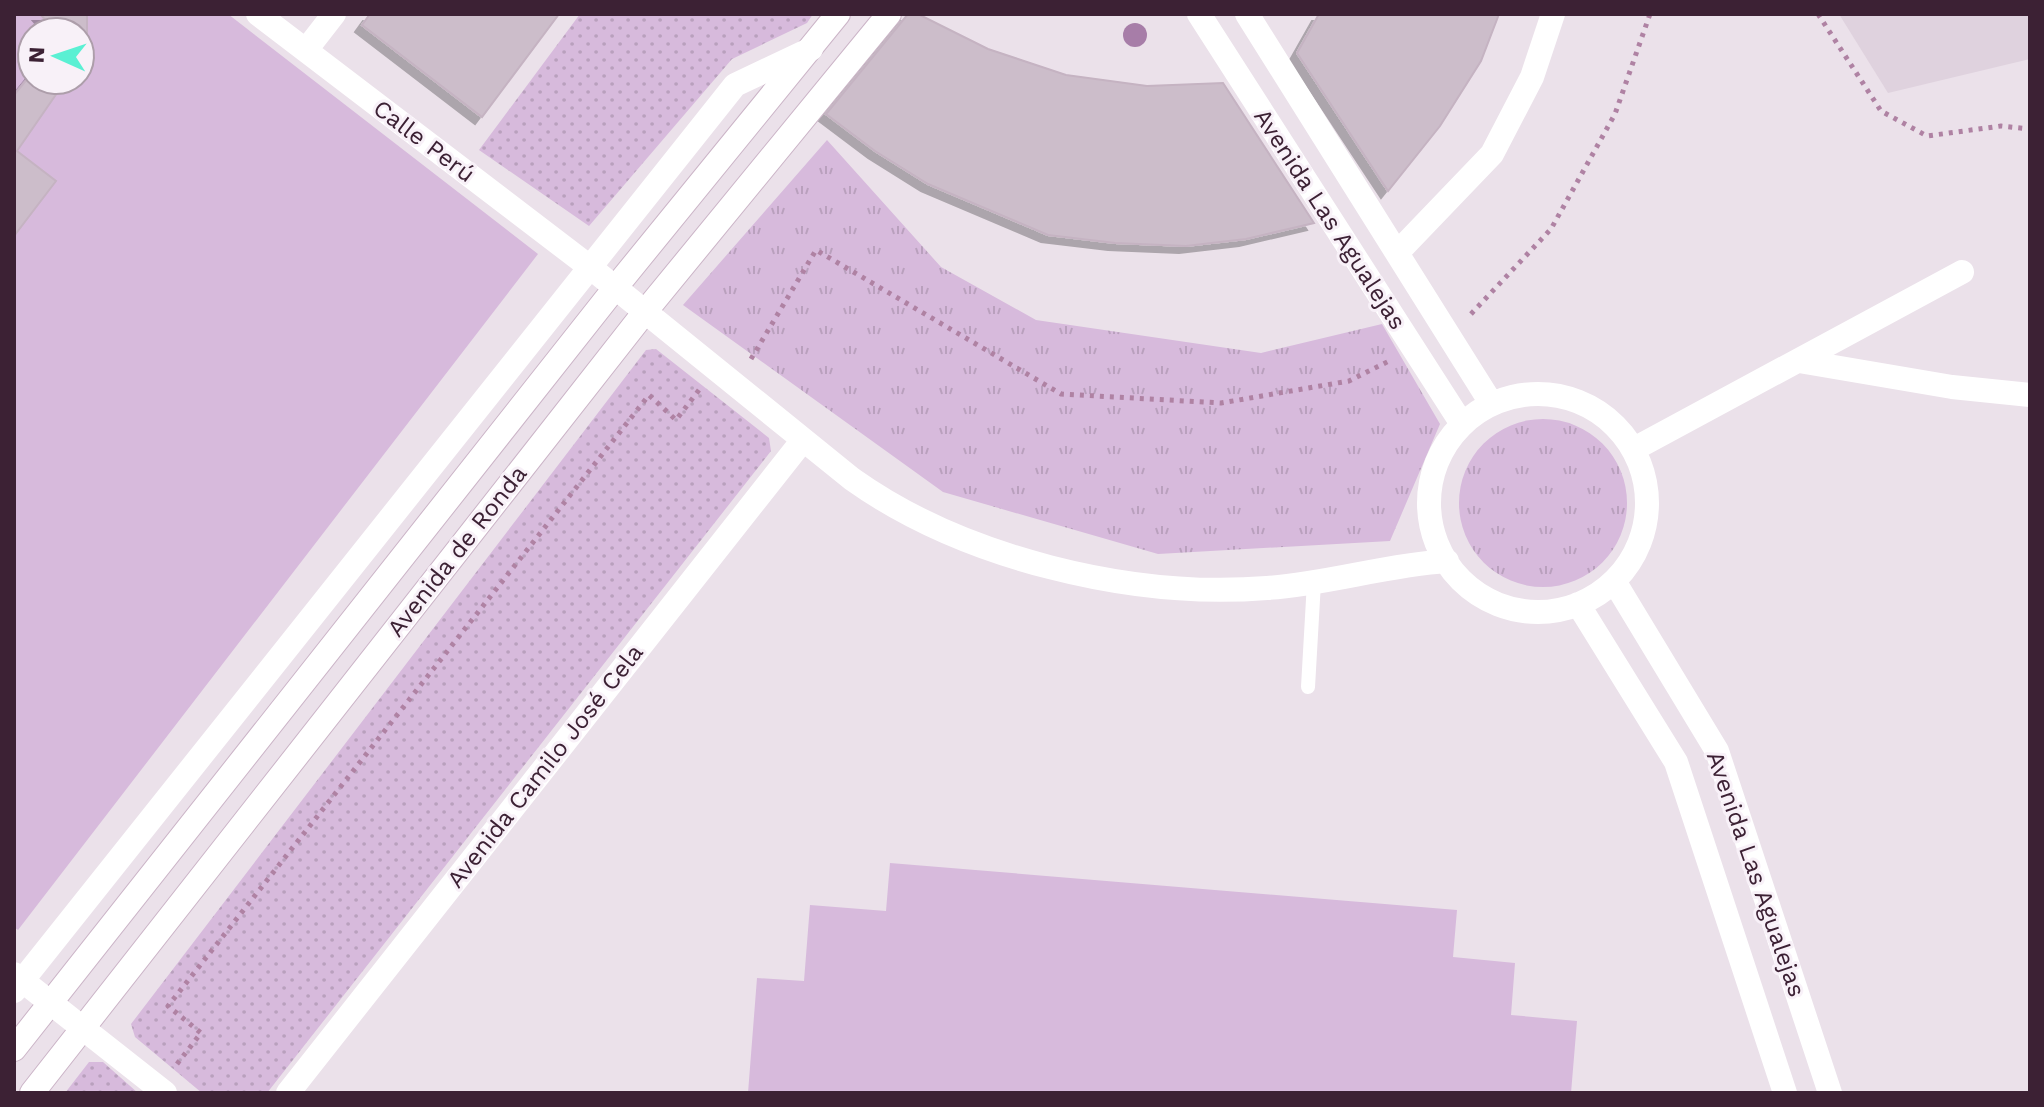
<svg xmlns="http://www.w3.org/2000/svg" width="2044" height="1107" font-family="'Work Sans',sans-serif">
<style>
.built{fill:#dfd2de}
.grass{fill:url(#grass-tufts)}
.park{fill:url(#park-dots)}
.pitch{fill:#d7badc;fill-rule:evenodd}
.building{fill:#ccbdca;stroke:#c5b3c2;stroke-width:2;filter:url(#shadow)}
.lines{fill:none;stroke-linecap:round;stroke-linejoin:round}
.secondary-casing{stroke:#cbb4c7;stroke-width:26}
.path{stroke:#af82a3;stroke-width:5;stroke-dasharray:4 6;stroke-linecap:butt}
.lane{stroke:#fff;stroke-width:14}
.street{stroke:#fff;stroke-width:24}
.secondary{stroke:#fff;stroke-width:24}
.tree{fill:#a77da8}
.labels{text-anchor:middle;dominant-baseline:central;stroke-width:6;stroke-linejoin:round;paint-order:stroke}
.street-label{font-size:24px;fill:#3c2134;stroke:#f8f1f8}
</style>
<defs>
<pattern id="grass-tufts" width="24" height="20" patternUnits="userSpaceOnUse" patternTransform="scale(2)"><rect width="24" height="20" fill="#d7badc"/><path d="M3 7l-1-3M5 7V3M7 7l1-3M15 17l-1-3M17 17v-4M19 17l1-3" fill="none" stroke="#b9a0bd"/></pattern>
<pattern id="park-dots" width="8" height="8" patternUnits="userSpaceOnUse" patternTransform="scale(2)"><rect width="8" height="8" fill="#d7badc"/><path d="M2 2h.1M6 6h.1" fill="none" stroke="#b9a0bd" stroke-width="1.8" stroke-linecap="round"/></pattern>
<filter id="shadow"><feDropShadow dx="-7" dy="7" stdDeviation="0" flood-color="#0004"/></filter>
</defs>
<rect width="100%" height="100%" fill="#ebe1ea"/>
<path class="built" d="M1839 14H2030V59L1888 93Z"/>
<path class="grass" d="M827 140 941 267 1036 320 1261 353 1382 324 1440 424 1390 541 1158 554 943 492 683 305Z
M1459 503a84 84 0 1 1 168 0a84 84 0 1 1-168 0Z"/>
<path class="park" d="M580 14H813L807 23 732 59 589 226 479 150Z
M656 349 769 438 771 451 267 1093H202L135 1037 131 1024 646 350Z
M89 1062H103L138 1093H65Z"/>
<path class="pitch" d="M14 14H228L538 254 18 930 14 927ZM32 32H80V80H32Z
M890 863 1457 910 1453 957 1515 963 1511 1015 1577 1021 1571 1093H748L757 978 804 981 810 905 886 911Z"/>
<path class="building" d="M40 14H87V51L80 60V32H56Z
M370 14H559L482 117 362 25Z
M908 14H918L988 49 1066 75 1147 86 1223 83 1314 223 1246 239 1186 246 1115 243 1048 235 928 184 875 151 826 114Z
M1319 14H1499L1481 61 1440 126 1388 191 1297 53Z
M32 73V80H66L17 151 56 181 14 236V95Z"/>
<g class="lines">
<defs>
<path id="secondary" d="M14 1049 615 288 838 14
M32 1093 644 313 889 14"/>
</defs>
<use href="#secondary" class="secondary-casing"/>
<path class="path" d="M1818 14 1881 111 1927 136 2001 126 2030 129
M1471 314 1551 229 1615 114 1650 14
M751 359 816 250 1061 394 1221 403 1349 381 1389 361
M177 1064 201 1033 168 1006 649 395 676 420 699 390"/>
<path class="lane" d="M1308 687 1314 582"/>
<path class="street" d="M258 14 591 268 852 479C963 558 1131 599 1267 588 1327 584 1386 565 1447 561
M1199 14 1462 424
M1247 14 1491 403
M306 50 334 14
M1397 253 1492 154 1532 77 1553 14
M1799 361 1952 387 2030 395
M1429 503a109 109 0 1 1 218 0a109 109 0 1 1-218 0Z
M1634 449 1962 272
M1614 581 1717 751 1830 1093
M1578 604 1676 762 1785 1093
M14 974 165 1093
M14 991 735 85 811 49
M288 1093 803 440"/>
<use href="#secondary" class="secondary"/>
</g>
<circle class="tree" cx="1135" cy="35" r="12"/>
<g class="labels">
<g class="street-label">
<text transform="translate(424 141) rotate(37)">Calle Perú</text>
<text transform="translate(1330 219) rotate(57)">Avenida Las Agualejas</text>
<text transform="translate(457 551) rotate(-52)">Avenida de Ronda</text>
<text transform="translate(545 766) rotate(-52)">Avenida Camilo José Cela</text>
<text transform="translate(1756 874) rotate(71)">Avenida Las Agualejas</text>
</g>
</g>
<rect width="2044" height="1107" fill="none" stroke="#3c2134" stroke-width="32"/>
<g transform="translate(56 56) rotate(273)"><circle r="38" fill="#f8f1f8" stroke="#ad9eaa" stroke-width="2"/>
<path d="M0-6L14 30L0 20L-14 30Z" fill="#5af0d3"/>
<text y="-12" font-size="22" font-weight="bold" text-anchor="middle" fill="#3c2134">N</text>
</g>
</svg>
